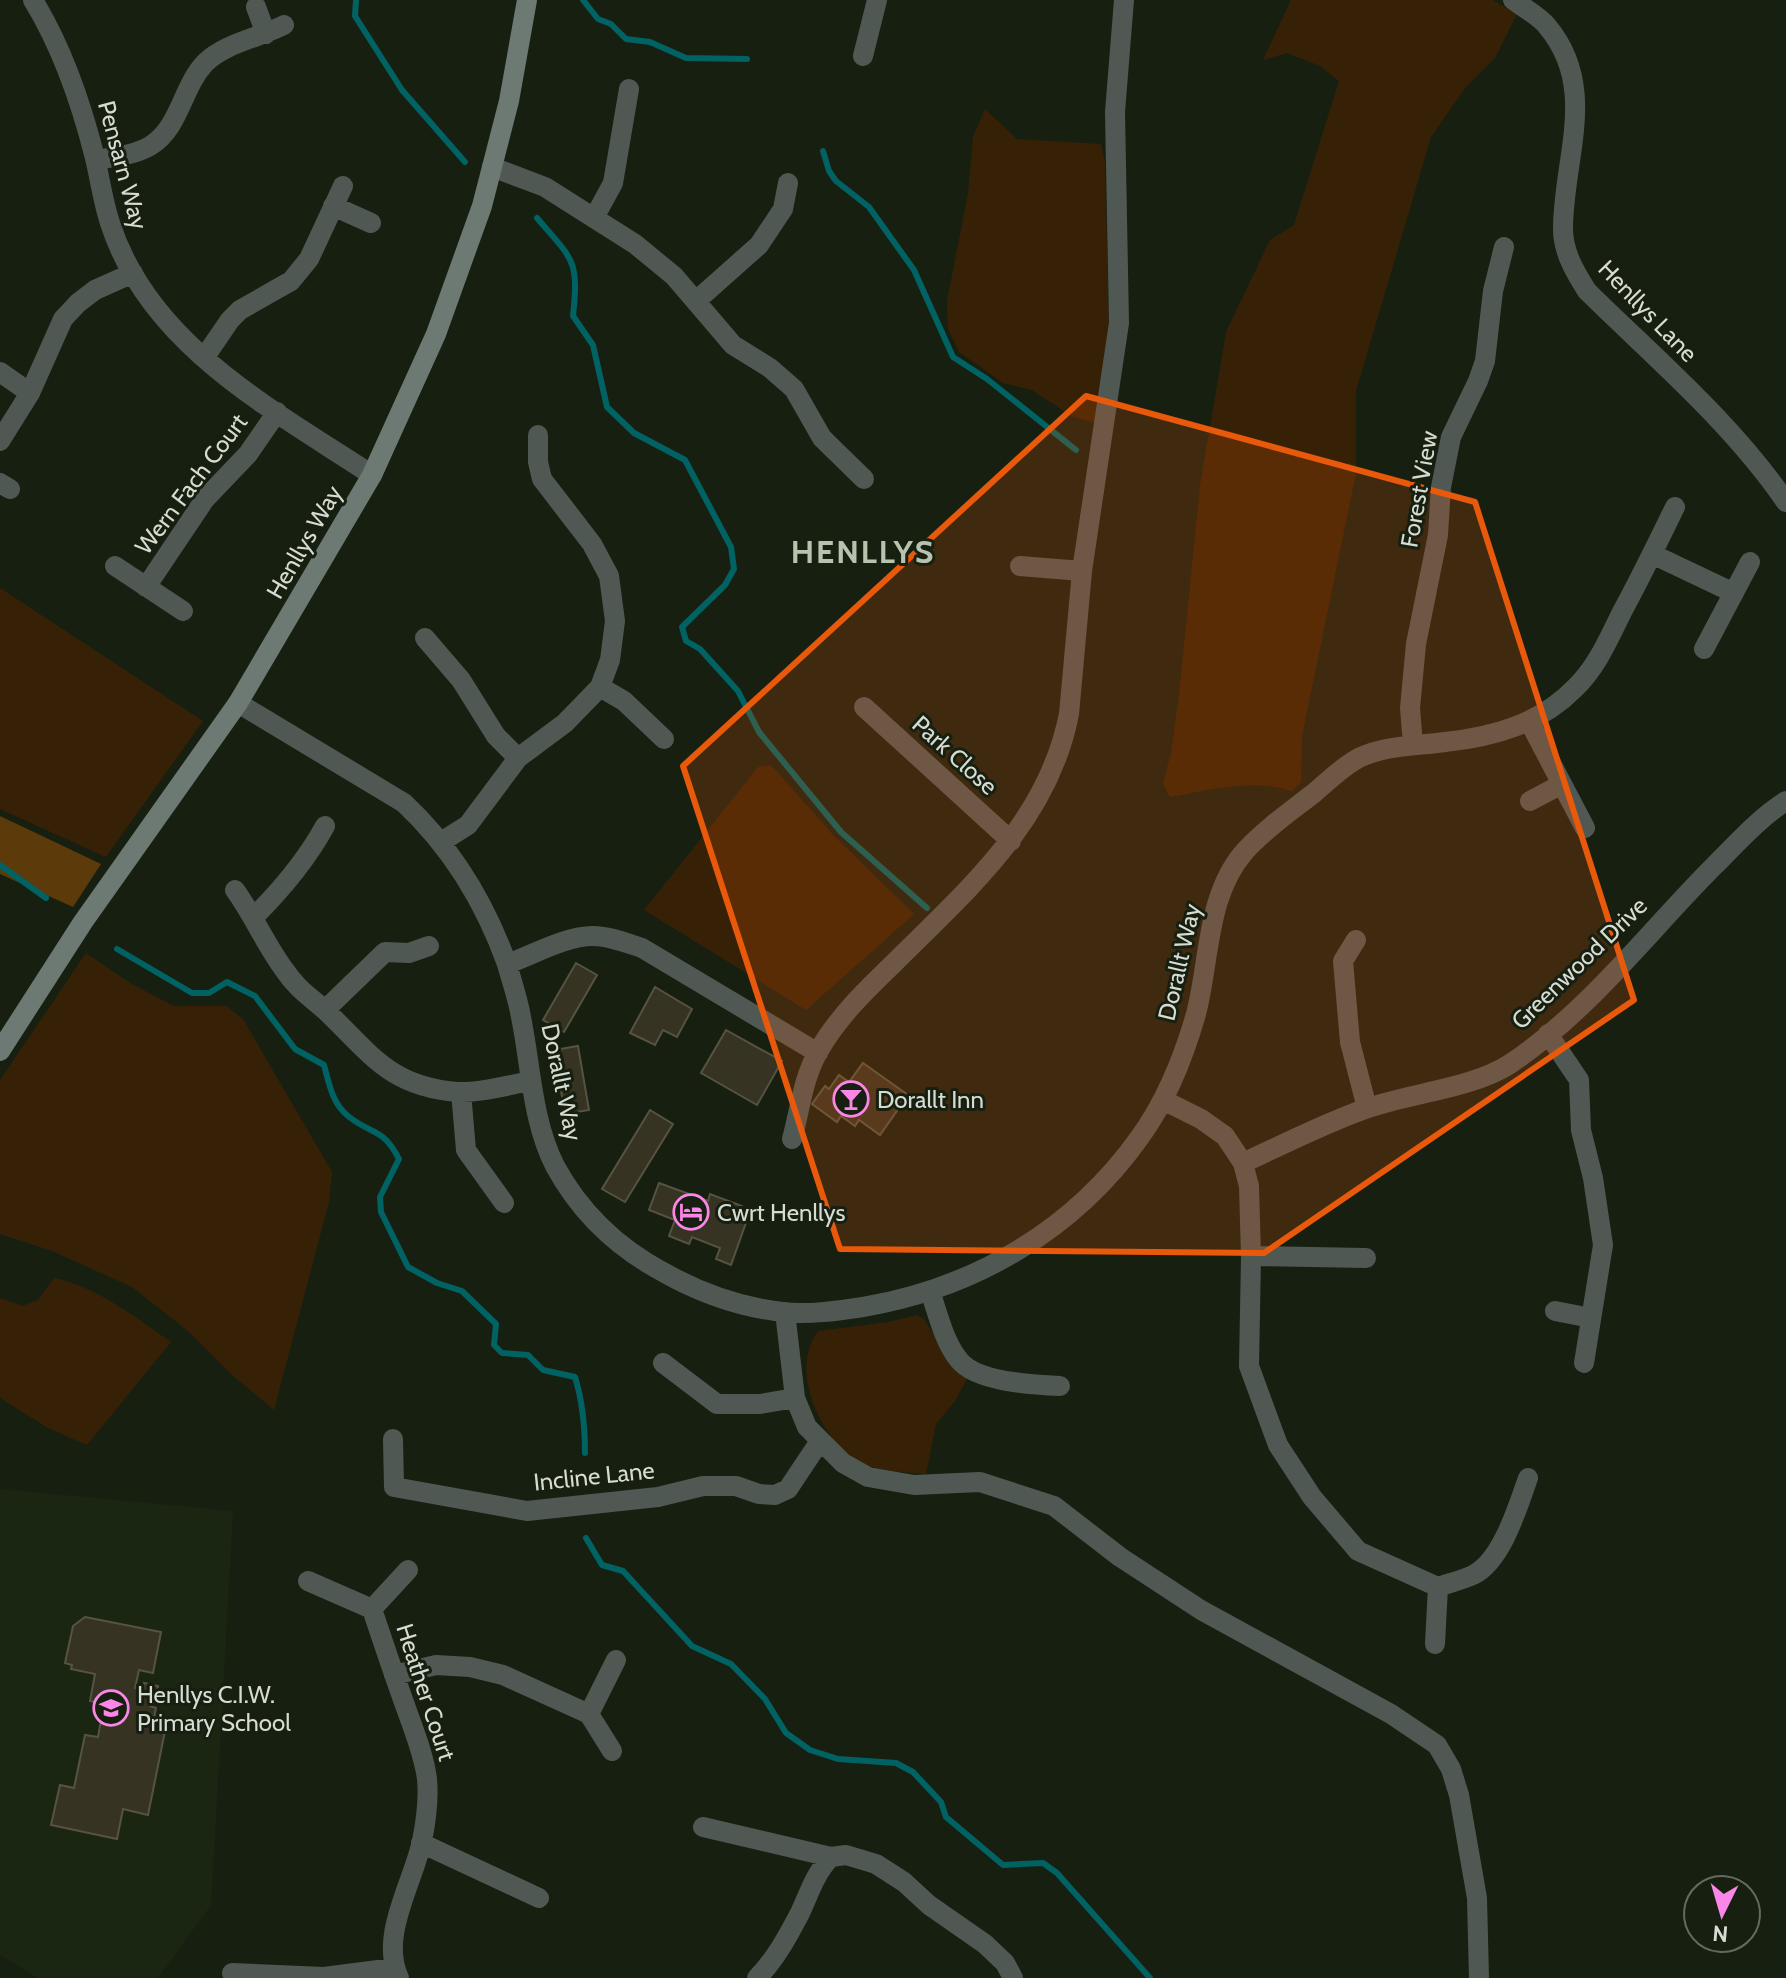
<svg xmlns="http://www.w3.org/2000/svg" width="1786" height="1978" font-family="Cabin,sans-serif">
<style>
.built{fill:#1b2612}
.green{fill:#372106}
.forest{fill:#5d3a0a}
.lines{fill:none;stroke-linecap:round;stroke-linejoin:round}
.stream{stroke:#006263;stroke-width:6}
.building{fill:#363322;stroke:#565441;stroke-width:2}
.street{stroke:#505854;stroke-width:20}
.secondary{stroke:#6c7a73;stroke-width:20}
.marked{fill:#e8590c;fill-opacity:0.2;stroke:#e8590c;stroke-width:6;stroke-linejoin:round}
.labels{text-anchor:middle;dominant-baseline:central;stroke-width:6;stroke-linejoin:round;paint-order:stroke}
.street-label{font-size:24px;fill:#d6dcd2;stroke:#171f11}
.poi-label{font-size:24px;fill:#d6dcd2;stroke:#171f11;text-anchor:start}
.district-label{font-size:32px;font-weight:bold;letter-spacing:2px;fill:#b7c3af;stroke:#171f11}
</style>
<rect width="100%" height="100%" fill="#171f11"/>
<path class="built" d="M0 1489 233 1511 211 1905 158 1978H38L0 1955Z"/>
<path class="green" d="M1291 0H1493L1517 14 1495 58 1465 88 1431 137 1356 391V473L1302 736 1301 782 1292 791C1253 778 1209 790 1170 797L1163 783 1171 753 1179 695 1200 486 1226 332 1270 240 1294 225 1339 81 1320 66 1287 53 1263 60Z
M985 109 1017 139 1101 144 1105 163 1109 328 1096 423 1071 416 1032 390 1003 383 959 352 948 329 947 301 968 193 973 137Z
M0 588 203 721 106 857 0 809Z
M771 765 833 835 914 914 806 1010 644 910 758 767Z
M86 953 130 983 174 1006H226L243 1019 332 1172 329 1202 274 1410 232 1375 188 1331 132 1287 52 1251 0 1234V1080Z
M54 1278C93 1285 139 1319 171 1342L87 1445 48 1428 0 1398V1298L22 1306 38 1300Z
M917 1315 924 1319 952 1364 968 1377 955 1401 936 1424 926 1474C907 1472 882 1472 864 1464 821 1444 788 1370 818 1331L888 1322Z"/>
<path class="forest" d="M0 816 101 864 73 907 0 874Z"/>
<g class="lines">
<path class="stream" d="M356 0 355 16 402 90 465 162
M583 0 598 19 611 24 626 39 650 42 686 58 747 59
M823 151 829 171 836 181 869 207 914 270 953 357 987 379 1076 450
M537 218C573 260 579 259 573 316L593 345 607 407 634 433 685 460 731 547 734 569 725 585 682 627 686 641 700 649 738 691 759 732 841 832 927 908
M0 865 46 898
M117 949 192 993H209L227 982 255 996 295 1049 324 1065C329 1083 332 1103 348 1116 371 1135 383 1127 399 1159L380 1197 381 1212 408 1267 437 1283 462 1291 496 1324 494 1345 502 1353 528 1355 543 1370 575 1377C583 1403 585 1426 585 1453
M586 1538 602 1565 623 1571 692 1646 731 1664 765 1699 786 1733 810 1750 838 1759 896 1763 913 1772 941 1802 946 1817 1003 1865 1043 1863 1057 1873 1150 1978"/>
</g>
<path class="building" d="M576 963 597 975 564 1032 543 1020Z
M655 987 692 1009 677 1037 663 1030 655 1045 630 1033Z
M726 1030 782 1061 757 1105 701 1073Z
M578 1046 589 1110 565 1114 554 1050Z
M863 1063 908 1095 880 1135 859 1120 855 1126 841 1116 837 1122 812 1104 825 1086 829 1089 839 1075 849 1082Z
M650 1110 673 1124 625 1202 602 1189Z
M659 1183 708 1201 710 1194 742 1206 739 1214 748 1217 731 1265 716 1259 720 1248 692 1237 689 1244 669 1236 675 1220 649 1210Z
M85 1617 161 1632 153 1673 139 1670 135 1688 143 1690 144 1683 158 1686 156 1699 151 1698 150 1706 156 1708 152 1728 165 1731 148 1815 123 1809 117 1839 51 1825 60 1785 74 1788 85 1735 98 1737 104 1704 90 1701 95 1674 71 1669 72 1665 65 1663 73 1626Z"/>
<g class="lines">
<path class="street" d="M33 0C63 49 81 102 95 158 100 179 103 202 110 223 149 345 272 409 372 475
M1513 0C1524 8 1539 16 1547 26 1599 88 1563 158 1563 229 1563 252 1575 272 1587 291 1655 358 1731 422 1786 502
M256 7 266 34
M863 56 877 0
M96 160C113 157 135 155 150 146 180 128 182 87 205 63 225 43 259 38 284 25
M492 167 545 187 635 244 674 276 733 345 770 368 794 389 822 438 864 479
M333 206 371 223
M594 218 613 183 629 89
M696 301 759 245 783 209 788 183
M204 358 230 320 240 310 291 281 309 259 343 186
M0 372 30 393
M0 441 30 393 63 319 78 303 95 290 133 273
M0 483 10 489
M1652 554 1734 593
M115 566 183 611
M1020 566 1082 571
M146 587 205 499 248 454 277 412
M425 638 461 680 496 736 518 758
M1704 649 1750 562
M600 687 624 701 664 739
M238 703 404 803C452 848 485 903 507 964 533 955 565 936 593 936 609 936 627 943 642 948L818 1053
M864 707 1011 841
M1529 721 1585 828
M1413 745 1410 708 1416 644 1438 535 1441 487 1451 437 1478 381 1485 361 1493 291 1504 247
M1530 801 1562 784
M441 842 468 825 518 758 565 723 600 687 610 660 615 621 609 576 592 544 542 479 538 462V435
M235 890C253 915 265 943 283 968 298 990 308 995 326 1011 371 1054 390 1087 458 1092 481 1093 508 1085 531 1081
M254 917C282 889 306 861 325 826
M1356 940 1343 961 1350 1042 1367 1108
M507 964C512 982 518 999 521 1017 531 1066 532 1121 555 1166 580 1212 618 1248 663 1272 700 1293 740 1307 782 1312 808 1315 837 1311 863 1307 975 1288 1074 1230 1140 1137 1166 1101 1184 1056 1196 1014 1210 961 1206 895 1245 851 1265 829 1291 811 1314 793 1327 782 1341 768 1357 759 1364 755 1374 752 1382 750 1402 745 1424 745 1445 742 1493 737 1540 724 1575 688 1597 667 1609 638 1622 612 1641 577 1658 542 1675 507
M325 1010 385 952 409 953 429 946
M1548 1034 1579 1080 1581 1130 1593 1178 1603 1245 1584 1363
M461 1092 466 1150 504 1203
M1163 1100 1201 1119 1225 1136 1243 1163 1249 1186 1251 1256 1249 1366 1278 1445 1312 1497 1358 1551 1438 1587C1449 1583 1462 1580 1473 1575 1502 1561 1518 1506 1528 1478
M792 1139C800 1110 803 1078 818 1052 837 1018 865 991 893 964 967 890 1048 822 1069 714L1082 571 1119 323 1115 112 1124 0
M1243 1163C1284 1144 1323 1124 1365 1109 1409 1093 1471 1089 1510 1064 1589 1011 1648 932 1714 866 1737 843 1759 818 1786 801
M1251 1256 1366 1258
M930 1291C938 1314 944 1342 959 1360 976 1382 1034 1385 1060 1386
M1555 1311 1591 1318
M785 1312 795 1398 807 1427 843 1463 868 1477 914 1485 980 1482 1054 1506 1120 1557 1201 1610 1391 1714 1437 1745 1451 1769 1459 1795 1477 1898 1479 1978
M663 1363 717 1404H760L795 1398
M393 1439 394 1487 527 1511 658 1497 703 1486H736L759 1494 775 1495 788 1489 820 1441
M308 1581 372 1609
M1435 1644 1438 1587
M394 1675 436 1665 470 1667 503 1675 589 1714 612 1751
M589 1714 616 1660
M703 1827 831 1857 846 1855 876 1864 904 1882 929 1905 985 1944 1005 1963 1013 1978
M421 1843 539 1898
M232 1973 324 1977 394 1968
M399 1978C379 1936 413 1883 422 1841 426 1821 429 1799 427 1779 424 1755 414 1731 406 1708 394 1675 383 1642 372 1609L408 1570
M757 1978C775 1960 788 1936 800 1913 809 1894 815 1873 831 1857"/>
<path class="secondary" d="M0 1051 83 922 238 703 372 475 436 334 482 206 509 101 527 0"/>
</g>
<path class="marked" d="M1086 396 1475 502 1634 1000 1264 1253 840 1249 683 766Z"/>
<defs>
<symbol id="bar-ring" viewBox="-11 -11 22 22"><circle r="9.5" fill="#171f11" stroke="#fa87e7" stroke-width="1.5"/><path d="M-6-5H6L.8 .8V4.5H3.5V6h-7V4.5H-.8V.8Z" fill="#fa87e7"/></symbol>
<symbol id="hotel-ring" viewBox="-11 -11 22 22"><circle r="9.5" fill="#171f11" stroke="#fa87e7" stroke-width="1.5"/><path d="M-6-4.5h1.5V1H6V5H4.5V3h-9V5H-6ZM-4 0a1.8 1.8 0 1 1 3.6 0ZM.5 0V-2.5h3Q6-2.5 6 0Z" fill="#fa87e7"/></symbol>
<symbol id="school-ring" viewBox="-11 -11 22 22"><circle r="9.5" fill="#171f11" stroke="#fa87e7" stroke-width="1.5"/><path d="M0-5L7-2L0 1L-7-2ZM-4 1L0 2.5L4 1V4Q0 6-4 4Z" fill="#fa87e7"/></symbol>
</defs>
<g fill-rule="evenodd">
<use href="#bar-ring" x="831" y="1079" width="40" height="40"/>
<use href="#hotel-ring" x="671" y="1192" width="40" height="40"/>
<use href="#school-ring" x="91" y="1688" width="40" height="40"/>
</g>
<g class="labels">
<g class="street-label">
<text transform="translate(123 165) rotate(75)">Pensarn Way</text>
<text transform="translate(1648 311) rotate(46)">Henllys Lane</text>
<text transform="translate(191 484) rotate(-53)">Wern Fach Court</text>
<text transform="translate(1419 489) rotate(-80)">Forest View</text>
<text transform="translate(304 542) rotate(-60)">Henllys Way</text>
<text transform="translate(955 755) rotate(42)">Park Close</text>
<text transform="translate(1179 962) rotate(-77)">Dorallt Way</text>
<text transform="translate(1579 963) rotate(-44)">Greenwood Drive</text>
<text transform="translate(562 1082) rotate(78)">Dorallt Way</text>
<text transform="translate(594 1476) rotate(-6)">Incline Lane</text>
<text transform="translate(426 1692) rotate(72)">Heather Court</text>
</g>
<g class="poi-label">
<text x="877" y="1099">Dorallt Inn</text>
<text x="717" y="1212">Cwrt Henllys</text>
<text x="137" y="1694">Henllys C.I.W.<tspan x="137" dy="28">Primary School</tspan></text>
</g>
<g class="district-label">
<text x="863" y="551">HENLLYS</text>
</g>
</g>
<g transform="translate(1722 1914) rotate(185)"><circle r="38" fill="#171f11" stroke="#636b5e" stroke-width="2"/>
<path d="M0-6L14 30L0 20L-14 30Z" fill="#fa87e7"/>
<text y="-12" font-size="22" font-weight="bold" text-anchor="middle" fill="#d6dcd2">N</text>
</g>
</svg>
